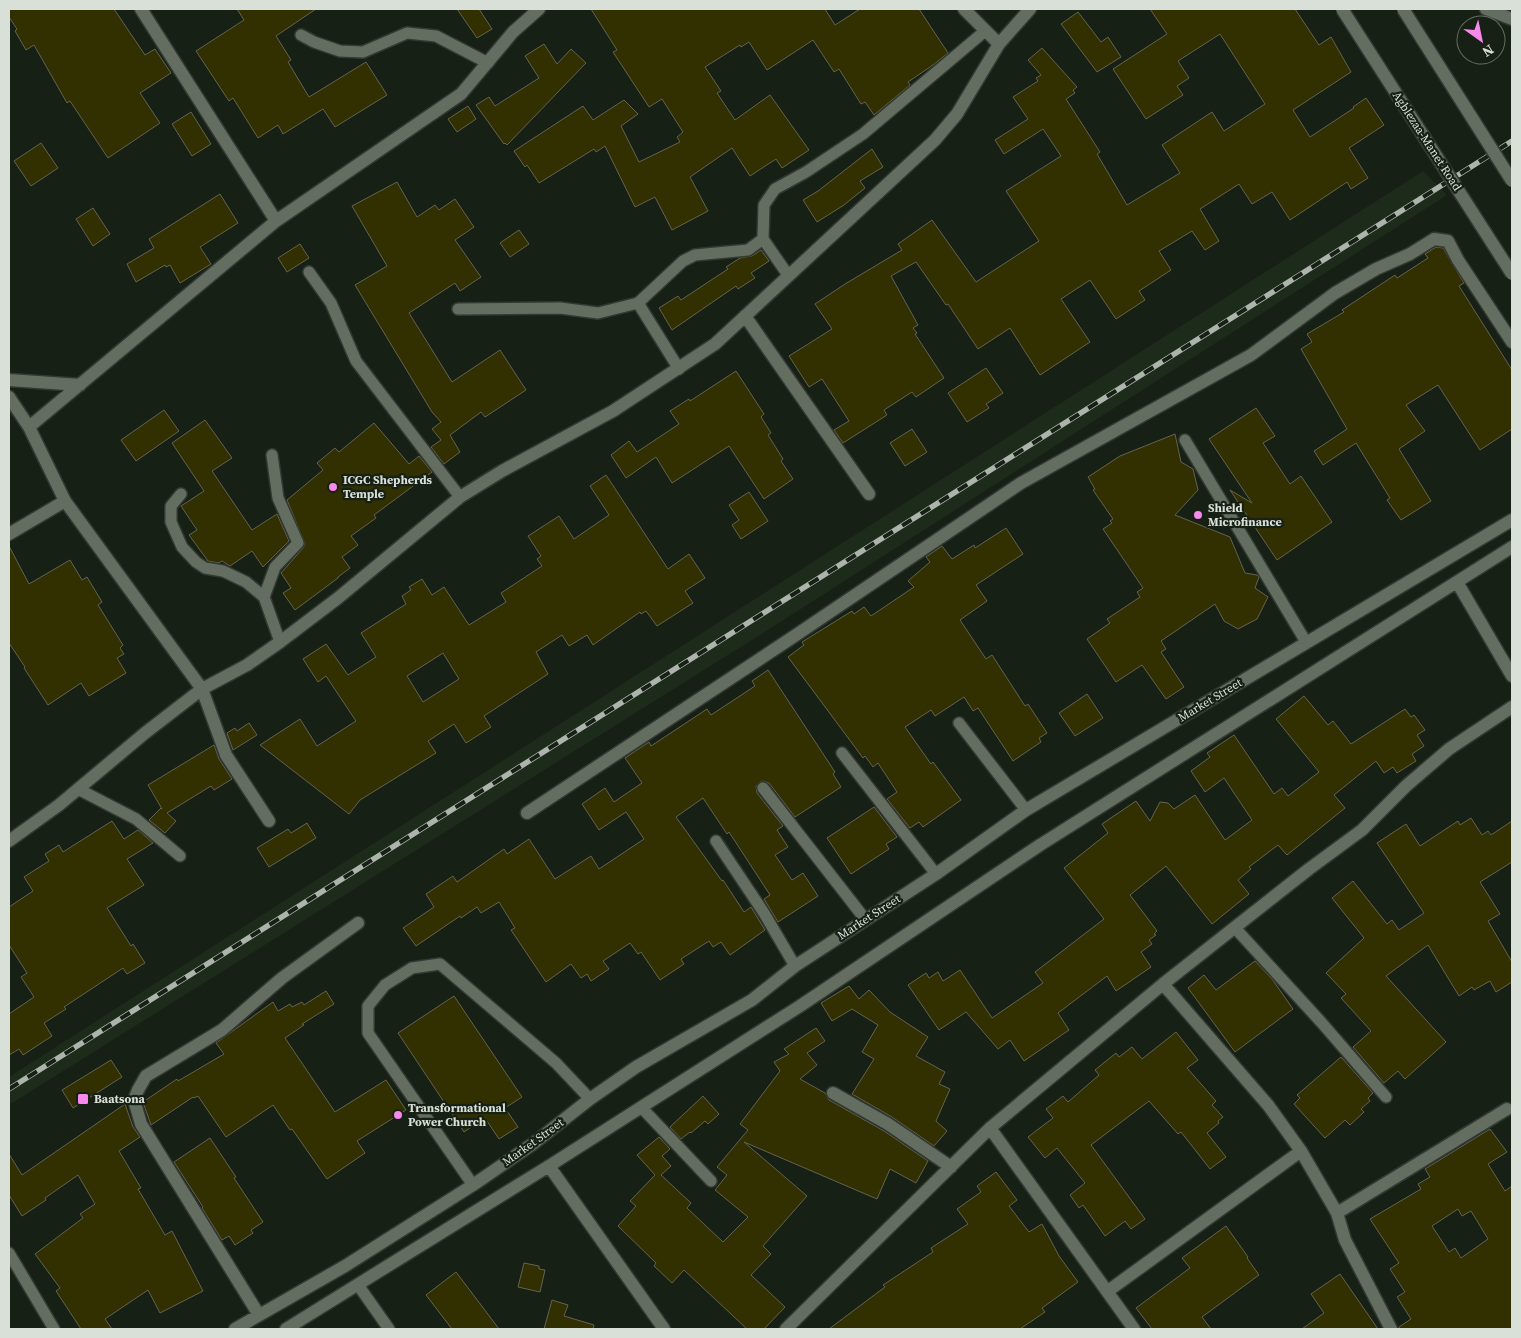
<svg xmlns="http://www.w3.org/2000/svg" width="1521" height="1338" font-family="'Source Serif 4',serif">
<style>
.built{fill:#1d2b1b}
.building{fill:#323000;stroke:#636352;fill-rule:evenodd}
.lines{fill:none;stroke-linecap:round;stroke-linejoin:round}
.service-casing{stroke:#323932;stroke-width:14}
.minor-casing{stroke:#323932;stroke-width:15}
.service{stroke:#636e61;stroke-width:11}
.minor{stroke:#636e61;stroke-width:12}
.rail-casing{stroke:#acb4ab;stroke-width:5.5}
.rail{stroke:#172015;stroke-width:4;stroke-dasharray:11;stroke-linecap:butt}
.secondary-bridge-casing{stroke:#323932;stroke-width:15;stroke-linecap:butt}
.secondary-bridge{stroke:#636e61;stroke-width:12}
.poi-dot{fill:#f788ec;stroke:#172015;stroke-width:2}
.labels{text-anchor:middle;dominant-baseline:central;stroke-width:4.5;stroke-linejoin:round;paint-order:stroke}
.street-label{font-size:12px;fill:#d9e0d8;stroke:#172015}
.poi-label{font-size:12px;font-weight:bold;fill:#d9e0d8;stroke:#172015;text-anchor:start}
</style>
<rect width="100%" height="100%" fill="#172015"/>
<path class="built" d="M1423 171 1447 195 771 628 9 1105V1077Z"/>
<path class="building" d="M9 9H114L145 55 155 49 171 73 140 93 160 123 108 158 70 101 67 103 34 45 26 50 15 31 17 29 9 17Z
M237 9H316L276 36 291 60 288 62 309 97 366 62 387 95 335 127 323 109 283 134 278 125 258 138 233 98 229 101 196 51 244 20Z
M457 9H479L492 29 477 38Z
M591 9H825L835 25 860 9H919L948 53 933 65 908 82 910 85 874 115 865 102 861 104 839 69 834 72 813 40 767 70 749 42 741 47 740 45 705 67 721 91 717 93 735 120 770 95 809 150 782 168 776 159 750 176 732 148 690 177 708 211 672 230 655 197 635 207 605 146 596 152 594 149 539 183 527 165 525 167 514 151 583 106 593 120 624 100 638 114 621 126 639 162 680 142 677 137 683 132 662 99 649 107 613 52 617 50Z
M1150 9H1295L1319 45 1331 37 1351 72 1293 110 1310 137 1354 108 1353 107 1366 98 1384 125 1349 148 1368 178 1351 189 1347 182 1290 220 1272 192 1252 204 1239 184 1200 209 1219 241 1205 250 1192 231 1159 251 1171 270 1139 291 1145 300 1116 319 1090 280 1061 299 1090 342 1040 375 1010 328 978 349 948 304 946 305 916 262 891 276 918 325 913 328 917 333 915 334 944 378 916 397 912 392 884 410 887 415 843 443 834 430 849 421 822 379 809 387 789 356 832 329 815 304 845 284 902 250 898 244 932 220 976 282 1039 241 1006 191 1061 156 1043 129 1004 154 995 140 1028 119 1013 97 1038 81 1036 78 1041 75 1028 60 1042 48 1077 87 1073 90 1075 93 1066 99 1100 152 1097 154 1127 205 1180 173 1162 145 1212 112 1224 131 1265 104 1220 34 1178 61 1189 78 1177 86 1183 95 1146 119 1113 69 1167 34Z
M1078 12 1101 42 1108 37 1121 57 1097 72 1061 24Z
M544 44 557 64 571 49 586 63 507 145 505 143 504 144 476 105 489 97 495 106 539 78 525 56Z
M468 106 476 119 457 132 448 119Z
M191 112 211 144 192 156 172 124Z
M41 143 58 168 31 186 14 161Z
M872 149 883 167 860 181 865 188 844 205 817 222 803 200 818 191Z
M397 182 417 217 435 205 439 210 455 199 474 227 455 240 481 277 460 291 455 283 409 313 452 382 500 350 526 390 485 417 481 412 450 435 460 452 444 464 431 447 441 440 432 429 441 422 432 412 355 285 387 266 352 206Z
M220 194 238 223 200 247 211 264 180 283 170 265 166 267 165 265 136 282 127 264 154 248 149 239Z
M93 208 110 234 93 246 76 219Z
M519 230 529 244 510 257 500 243Z
M300 244 309 258 287 272 278 258Z
M1436 247 1443 248 1464 283 1459 286 1512 370V429L1480 450 1438 385 1406 405 1425 431 1399 449 1431 501 1401 520 1387 500 1390 498 1356 443 1323 465 1314 451 1347 429 1301 349 1312 342 1307 334 1344 312 1342 310 1395 275 1397 278 1428 258 1425 254Z
M761 250 769 261 751 273 755 278 738 289 736 286 672 330 659 308 678 296 681 300 728 269 726 267 740 258 752 256Z
M986 368 1003 393 986 404 989 408 967 422 948 393Z
M736 371 764 414 761 417 771 433 768 435 783 459 781 461 793 479 764 499 729 446 672 483 656 457 626 478 611 455 629 441 637 452 679 424 670 411 689 399 690 401Z
M1256 408 1275 436 1263 443 1290 484 1301 476 1332 522 1277 560 1230 490 1252 503 1209 439Z
M164 410 179 431 136 461 121 440Z
M205 420 232 458 212 471 252 530 277 514 289 541 263 567 252 551 230 566 222 561 219 563 208 561 189 535 197 530 181 506 204 491 172 443Z
M374 423 409 464 419 456 432 472 374 515 376 518 351 536 358 545 342 557 350 568 338 577V578L295 610 283 593 291 588 281 573 303 548 305 544 287 500 323 470 317 463 335 448 339 452Z
M912 429 927 452 905 466 890 443Z
M1175 434 1181 462 1193 469 1198 490 1175 515 1230 537 1245 573 1257 575 1259 577 1255 588 1268 597 1257 619 1238 629 1224 621 1215 604 1161 641 1166 649 1161 652 1184 687 1166 699 1142 665 1116 682 1087 639 1110 623 1107 619 1140 597 1137 592 1143 588 1103 529 1112 523 1110 521 1113 519 1093 490 1095 489 1088 477 1120 456Z
M606 475 668 569 689 554 705 578 685 591 693 603 657 626 646 611 641 614 640 612 593 645 587 635 569 646 562 635 536 652 548 674 484 716 491 727 466 743 454 724 428 741 436 753 360 800 349 814 260 745 300 719 317 746 356 721 326 676 318 682 303 659 326 644 348 675 376 657 361 633 406 604 402 596 411 590 409 587 422 579 432 595 444 587 469 625 506 602 501 593 542 566 537 559 541 556 528 536 559 516 574 539 609 515 590 486ZM443 653 459 679 423 702 407 676Z
M749 492 768 521 741 539 732 525 739 520 729 505Z
M1006 528 1023 554 976 585 987 601 960 620 986 659 992 655 1025 706 1028 704 1047 733 1039 738 1041 742 1013 761 978 708 973 711 964 697 935 716 931 710 905 727 931 764 933 762 961 800 923 827 919 822 910 828 887 799 897 792 878 763 873 767 865 756 863 758 788 657 804 645 802 642 852 611 854 614 864 607 871 616 914 587 908 581 930 562 926 557 942 546 952 559 974 545 975 548Z
M9 546 29 584 70 560 82 580 87 577 102 602 98 605 123 645 120 648 124 654 117 658 126 673 89 696 81 683 48 705 24 668 25 667 9 643Z
M768 670 835 772 833 774 841 787 795 817 769 783 762 781 756 786 757 793 783 826 777 830 788 847 775 855 792 880 803 873 818 896 778 922 764 899 770 895 729 832 727 834 703 798 676 817 722 881 723 880 744 912 751 907 765 930 730 955 721 942 713 947 709 941 681 959 684 964 660 980 641 952 638 954 630 943 603 961 609 969 591 981 587 974 581 978 571 964 546 982 511 930 515 928 499 902 481 913 477 907 461 918 460 916 416 946 403 928 434 907 426 894 453 876 457 882 504 849 507 854 529 839 555 879 591 856 599 869 644 839 626 812 599 830 582 804 605 788 614 802 642 783 625 758 649 742 651 746 707 709 711 715 755 686 752 681Z
M1087 694 1103 718 1075 736 1059 713Z
M1304 696 1328 725 1333 721 1351 744 1405 709 1411 717 1414 715 1425 730 1417 735 1424 746 1412 754 1416 761 1397 773 1393 767 1384 773 1376 761 1334 795 1345 808 1287 855 1278 845 1249 867 1251 869 1238 880 1249 894 1212 924 1166 866 1130 895 1157 931 1154 934 1156 935 1149 940 1152 944 1141 952 1151 967 1116 991 1107 976 1058 1013 1069 1030 1024 1061 1010 1040 998 1049 966 1012 939 1030 908 985 926 973 929 978 938 972 943 981 960 970 992 1018 1043 983 1035 972 1104 919 1064 868 1108 833 1102 824 1136 801 1150 821 1160 802 1168 803 1174 809 1195 795 1225 840 1252 820 1224 778 1205 792 1191 771 1210 757 1207 753 1234 735 1274 794 1282 788 1288 796 1319 772 1276 719Z
M249 723 257 735 233 750 227 733 235 728 237 731Z
M214 745 219 759 232 779 214 790 211 786 167 813 176 821 165 833 149 820 161 808 162 809 148 785Z
M874 807 897 837 886 844 889 849 851 874 827 838Z
M1471 818 1482 835 1488 831 1491 835 1512 821V862L1480 882 1500 914 1488 921 1512 962V982L1496 992 1490 981 1474 990 1472 987 1459 996 1428 945 1386 976 1446 1042 1405 1079 1398 1071 1384 1083 1353 1047 1371 1031 1341 998 1346 994 1326 973 1364 938 1332 898 1353 881 1387 924 1392 920 1399 930 1424 913 1377 843 1406 824 1420 846 1458 821 1460 825Z
M112 821 124 839 138 830 153 843 127 859 144 885 107 908 131 946 133 944 145 963 127 974 123 968 64 1007 66 1009 44 1023 52 1036 23 1055 19 1049 9 1055V1014L34 997 21 977 27 973 9 945V907L33 891 24 877 49 861 45 854 59 845 63 852Z
M307 823 316 838 269 867 257 848 288 829 291 833Z
M1255 961 1272 979 1293 1009 1235 1052 1188 988 1204 975 1216 990Z
M849 986 859 999 869 990 890 1012 928 1037 916 1056 945 1072 939 1084 950 1089 936 1121 947 1131 934 1146 892 1117 852 1094 874 1059 862 1052 878 1025 852 1009 832 1021 821 1003Z
M326 991 334 1004 302 1024 304 1025 285 1038 335 1112 386 1080 406 1110 357 1141 365 1153 327 1179 292 1129 290 1130 273 1105 226 1137 198 1096 194 1098 193 1097 151 1125 143 1102 177 1079 178 1081 224 1054 216 1043 273 1002 278 1011 290 1004 292 1007 302 1002 304 1005Z
M454 996 522 1097 505 1108 518 1127 499 1139 485 1118 464 1132 398 1033Z
M816 1028 825 1041 807 1053 817 1065 800 1079 825 1093 829 1100 884 1131 928 1161 916 1183 890 1169 877 1199 744 1142 807 1196 763 1246 771 1254 751 1275 785 1307 764 1329H747L684 1270 672 1283 654 1266 656 1263 618 1226 636 1206 630 1201 655 1175 637 1155 659 1137 670 1149 662 1156 671 1166 661 1175 691 1203 687 1208 723 1242 748 1217 715 1190 727 1175 717 1167 748 1130 740 1124 780 1071 774 1062 789 1054 784 1049Z
M1176 1032 1198 1060 1187 1068 1216 1101 1212 1105 1223 1117 1218 1121 1219 1123 1207 1133 1226 1157 1210 1169 1181 1132 1178 1134 1149 1101 1091 1145 1145 1219 1131 1229 1125 1221 1105 1236 1083 1205 1079 1208 1070 1195 1085 1183 1057 1148 1045 1158 1028 1137 1053 1118 1046 1109 1063 1096 1068 1102 1099 1075 1095 1070 1116 1053 1119 1057 1132 1047 1142 1059Z
M1341 1057 1373 1093 1368 1098 1370 1101 1361 1109 1364 1112 1350 1125 1345 1120 1325 1138 1294 1104 1300 1098 1297 1095Z
M111 1060 122 1077 73 1108 62 1090Z
M703 1096 719 1114 708 1124 705 1121 691 1133 690 1132 681 1139 670 1127Z
M125 1104 133 1127 140 1137 119 1151 141 1188 138 1189 165 1235 172 1231 203 1291 160 1313 148 1290 105 1319 112 1329H81L56 1291 60 1288 35 1254 83 1218 80 1214 95 1204 78 1175 45 1198 46 1200 22 1216 9 1195V1154L22 1175Z
M1490 1129 1507 1152 1488 1164 1505 1191 1512 1186V1329H1399V1327L1411 1319 1397 1297 1405 1292 1390 1269 1399 1263 1370 1219 1421 1189 1418 1184 1430 1177 1425 1169ZM1458 1209 1462 1216 1471 1211 1488 1239 1461 1258 1455 1248 1449 1252 1432 1226Z
M210 1138 236 1177 234 1178 263 1222 251 1230 253 1233 235 1245 229 1236 222 1240 202 1208 203 1207 174 1162Z
M996 1172 1017 1200 1009 1206 1029 1232 1042 1224 1059 1256 1078 1282 1042 1308 1045 1312 1020 1329H829L885 1287 883 1285 933 1252 931 1248 968 1224 957 1209 981 1192 977 1186Z
M1226 1226 1248 1257 1247 1258 1259 1275 1202 1317 1211 1329H1152L1136 1308 1190 1268 1182 1258Z
M524 1263 539 1266V1269L545 1270 540 1292 518 1287Z
M456 1272 481 1305 499 1329H452L426 1295Z
M1340 1274 1378 1329H1302L1324 1313 1311 1294Z
M552 1300 568 1305 564 1316 594 1325 593 1329H544Z"/>
<g class="lines">
<defs>
<path id="service" d="M301 35 314 42 340 51 363 52 407 33 436 36 488 63
M309 272 331 303 356 361 460 497
M788 275 763 239 764 205 775 189 806 172 863 134 985 31
M638 303 683 261 695 255 748 250 763 239
M458 309 560 308 598 313 638 303 679 369
M1185 440 1306 642
M272 455 278 498 298 543 275 567 264 597 280 642
M181 494 171 506V522L182 547 196 562 205 568 223 571 246 582 264 597
M959 723 1026 810
M842 753 936 874
M763 788 865 919
M78 789 136 819 180 856
M716 841 764 913 795 966
M1235 928 1321 1022 1386 1097
M641 1107 711 1181
M473 1185 368 1033V1006L385 985 412 968 440 964 556 1063 590 1099
M9 1253 54 1329
M358 1285 389 1329"/>
<path id="minor" d="M141 9 276 221
M964 9 999 44
M1486 9 1512 19
M745 316 869 494
M9 380 80 385
M9 397 29 427 65 501 202 689 226 755 269 821
M29 427 276 221 461 94 513 32 539 9
M9 534 65 501
M1457 582 1512 676
M527 813 793 637 1021 483 1251 355 1335 293 1376 269 1410 254 1434 239 1448 241 1458 260 1512 342
M9 841 59 805 145 733 202 689 247 665 280 642 338 598 460 497 502 471 613 411 715 344 935 140 957 114 999 44 1030 9
M1163 984 1268 1105 1301 1151 1337 1213 1345 1240 1391 1329
M833 1093 888 1124 951 1167
M990 1128 1134 1329
M549 1166 664 1329
M1337 1213 1507 1109
M1108 1291 1301 1151
M259 1315 141 1124 134 1100 138 1090 146 1076 222 1030 282 978 358 923
M235 1329 345 1266 473 1185 534 1143 590 1099 636 1067 752 1000 795 966 936 874 1026 810 1512 520
M286 1329 549 1166 800 1006 1040 845 1512 547
M786 1329 990 1128 1163 984 1309 869 1362 830 1406 786 1449 749 1512 707"/>
</defs>
<use href="#service" class="service-casing"/>
<use href="#minor" class="minor-casing"/>
<use href="#service" class="service"/>
<use href="#minor" class="minor"/>
<defs>
<path id="rail" d="M9 1089 1512 141"/>
</defs>
<use href="#rail" class="rail-casing"/>
<use href="#rail" class="rail"/>
<defs>
<path id="secondary-bridge" d="M1342 9 1512 274
M1403 9 1512 181"/>
</defs>
<use href="#secondary-bridge" class="secondary-bridge-casing"/>
<use href="#secondary-bridge" class="secondary-bridge"/>
</g>
<g class="poi-dot">
<circle cx="333" cy="487" r="5"/>
<circle cx="1198" cy="515" r="5"/>
<rect x="77" y="1093" width="12" height="12" rx="2.5"/>
<circle cx="398" cy="1115" r="5"/>
</g>
<g class="labels">
<g class="street-label">
<text transform="translate(1427 141) rotate(57)">Agblezaa-Manet Road</text>
<text transform="translate(1210 700) rotate(-31)">Market Street</text>
<text transform="translate(869 917) rotate(-33)">Market Street</text>
<text transform="translate(533 1142) rotate(-36)">Market Street</text>
</g>
<g class="poi-label">
<text x="343" y="480">ICGC Shepherds<tspan x="343" dy="14">Temple</tspan></text>
<text x="1208" y="508">Shield<tspan x="1208" dy="14">Microfinance</tspan></text>
<text x="94" y="1099">Baatsona</text>
<text x="408" y="1108">Transformational<tspan x="408" dy="14">Power Church</tspan></text>
</g>
</g>
<rect width="1521" height="1338" fill="none" stroke="#d9e0d8" stroke-width="20"/>
<g transform="translate(1481 40) rotate(147)"><circle r="24" fill="#172015" stroke="#656d63"/>
<path d="M0-4L9 19L0 12L-9 19Z" fill="#f788ec"/>
<text y="-8" font-size="14" font-weight="bold" text-anchor="middle" fill="#d9e0d8">N</text>
</g>
</svg>
